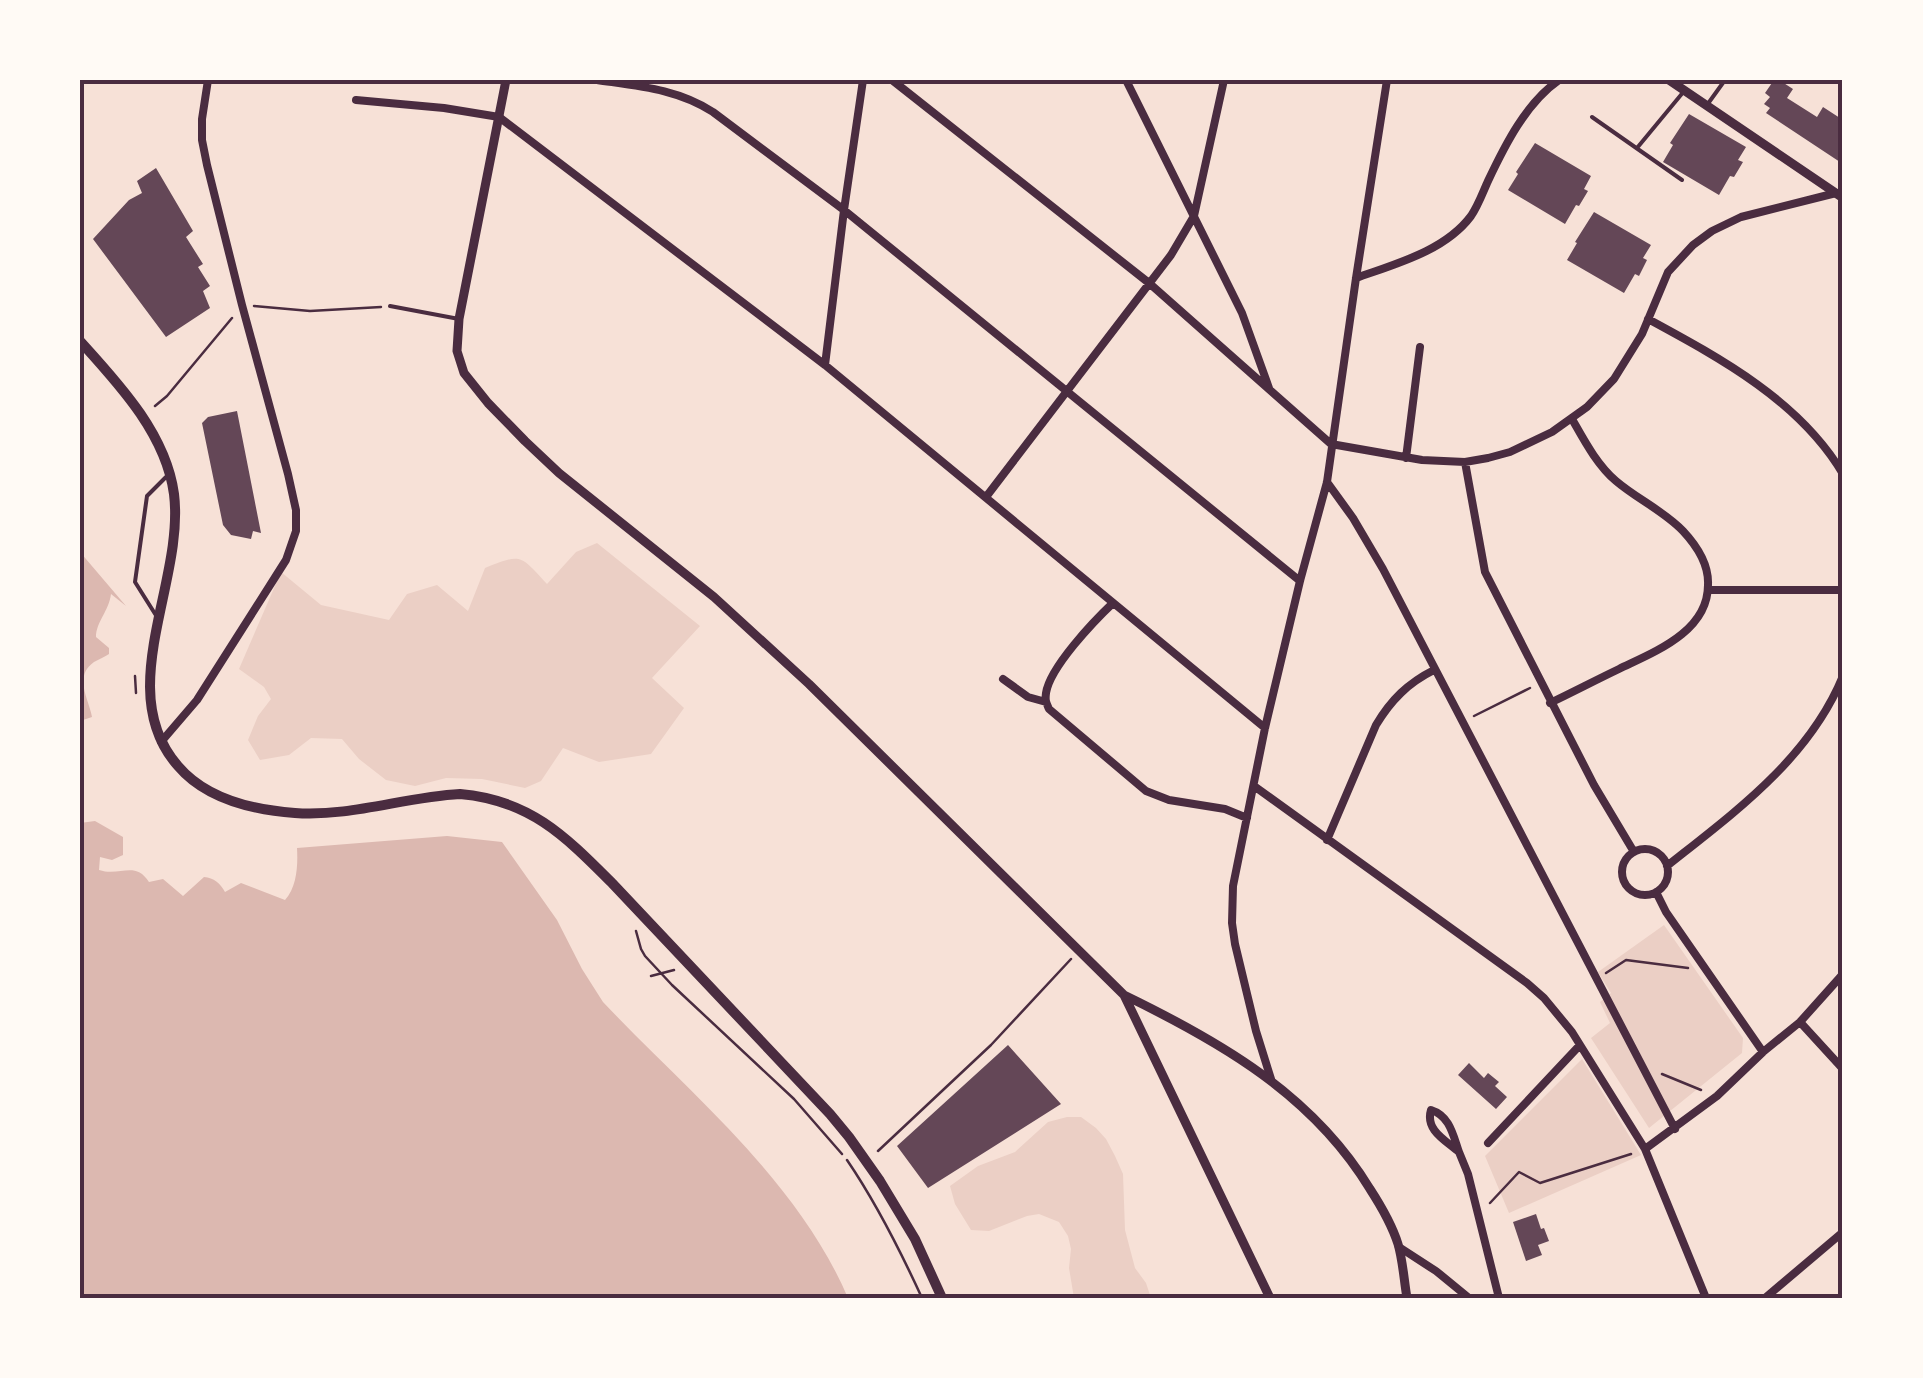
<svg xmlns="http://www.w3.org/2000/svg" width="1923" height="1378" font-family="Mulish,sans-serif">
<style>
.green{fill:#ebcfc5}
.water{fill:#dcb8b0}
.building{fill:#644757}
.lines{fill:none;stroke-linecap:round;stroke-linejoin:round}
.path{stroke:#4a2c40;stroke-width:2.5}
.service{stroke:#4a2c40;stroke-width:4}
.minor{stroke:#4a2c40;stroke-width:8}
.tertiary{stroke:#4a2c40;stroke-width:9}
.secondary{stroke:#4a2c40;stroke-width:10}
.neatline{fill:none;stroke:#4a2c40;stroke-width:4}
</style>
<rect width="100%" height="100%" fill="#f7e1d7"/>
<path class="green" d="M597 543 700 626 652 678 684 708 651 754 599 762 563 748 541 781 525 788 482 779 446 778 415 786 386 780 359 759 342 739 311 738 289 755 260 760 248 740 258 716 271 699 264 687 239 669 281 572 321 605 389 620 407 594 437 585 468 611 485 568C522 553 520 555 547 584L576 552Z
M1664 925 1743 1038 1742 1053 1649 1128 1591 1038 1610 1023 1600 1002 1611 993 1598 972Z
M1582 1059 1641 1155 1509 1213 1485 1156Z
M1067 1117H1081L1096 1128 1106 1139 1115 1156 1123 1174 1125 1230 1135 1268 1146 1283 1151 1298H1074L1069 1268 1071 1249 1068 1236 1059 1222 1039 1214 1027 1216 989 1231 971 1230 955 1204 950 1186 978 1166 1015 1152 1048 1122Z"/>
<path class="water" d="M80 552 126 606 111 594C109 611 96 622 96 637L109 648V654C105 657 99 659 94 662 73 677 89 699 92 717L80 721Z
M95 821 123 837V855L112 860 100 857 99 870C120 877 135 860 149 882L163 879 183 896 204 877C214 878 220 883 225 892L241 883 285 900C297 887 298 865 297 848L447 836 502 842 557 920 582 969 603 1002C690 1094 797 1179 848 1298H80V823Z"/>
<path class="building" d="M1774 80H1779L1793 89 1787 98 1817 117 1823 107 1843 120 1838 131 1843 134V164L1766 113 1770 108 1764 104 1770 97 1765 93Z
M1689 114 1746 147 1738 160 1743 162 1734 177 1730 176 1719 195 1663 162 1673 145 1670 143Z
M1535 143 1591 176 1584 189 1588 191 1579 206 1576 205 1565 224 1508 190 1518 174 1516 172Z
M156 168 193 231 186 237 203 264 198 267 210 286 203 291 210 308 166 337 93 239 129 200 142 193 137 181Z
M1594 212 1651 245 1643 258 1647 260 1639 276 1635 274 1624 293 1567 260 1577 243 1575 242Z
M237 411 261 533 253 531 251 539 231 535 223 525 202 423 208 417Z
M1008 1045 1061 1104 928 1188 897 1146Z
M1469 1063 1484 1078 1488 1073 1499 1082 1495 1086 1507 1097 1496 1109 1458 1075Z
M1536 1214 1541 1229 1544 1228 1549 1241 1538 1245 1542 1255 1526 1261 1513 1222Z"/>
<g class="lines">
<path class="path" d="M254 306 310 311 381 307
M155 406 167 396 232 318
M135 676 136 693
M1474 716 1530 688
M636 931 641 949 645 956 672 985 794 1099 842 1154
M1606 973 1626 960 1688 968
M651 976 674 970
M1662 1074 1701 1090
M878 1151 991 1045 1071 959
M847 1160C877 1204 900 1250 922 1298
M1490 1203 1519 1172 1540 1183 1631 1154"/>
<path class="service" d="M1707 105 1725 80
M1592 117 1682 180
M1637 148 1685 90
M390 306 459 319
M157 617 135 582 147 496 166 477"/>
<path class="minor" d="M597 80C638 86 678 89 713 112L844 210 1300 581
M892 80 1149 283 1331 444 1422 460 1465 462 1488 458 1510 452 1552 432 1587 407 1614 379 1642 334 1668 272 1693 245 1712 231 1741 217 1836 193
M1126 80 1242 313 1269 388
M356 100 444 108 499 117 825 365 1265 728
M1356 278C1395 264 1445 251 1471 216 1478 206 1483 192 1488 181 1505 145 1526 103 1559 80
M1648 319C1720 358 1800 401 1843 474
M825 365 844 210 863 80
M1406 458 1420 347
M1465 462 1485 572 1594 785 1634 852
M1327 482 1353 518 1383 569 1675 1129
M986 497 1171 255 1194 216 1224 80
M1708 590H1843
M1113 603C1094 621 1050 667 1046 693 1045 701 1046 702 1049 709L1146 791 1169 800 1225 809 1247 818
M1003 679 1028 697 1046 702
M1550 703C1573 692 1596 680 1619 669 1654 652 1708 632 1708 585 1709 565 1697 546 1683 531 1664 511 1637 499 1616 481 1597 465 1584 440 1572 419
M161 742 197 700 286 560 296 531V510L288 474 242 305 207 165 202 140V119L208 80
M1254 786 1527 983 1544 998 1572 1032 1645 1149 1706 1298
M1327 840 1376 725C1391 700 1408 683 1434 670
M1622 872a23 23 0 1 1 46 0a23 23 0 1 1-46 0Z
M1667 866C1735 812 1809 759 1843 676
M1656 892 1666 912 1763 1052
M1800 1022 1843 1069
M1271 1079 1256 1031 1235 944 1232 923 1233 886 1265 728 1300 581 1327 482 1356 278 1387 80
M1431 1110C1450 1116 1453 1135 1459 1152 1445 1140 1425 1130 1431 1110Z
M1488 1143 1580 1045
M1645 1149 1717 1096 1763 1052 1800 1022 1843 974
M1459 1152 1468 1174 1499 1298
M1399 1247 1436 1271 1469 1298
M1765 1298 1843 1232"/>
<path class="tertiary" d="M506 80 459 319 457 351 464 373 488 403 525 441 559 473 714 597 809 684 1124 995 1270 1298
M1669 80 1843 198
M1124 995C1221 1042 1313 1095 1370 1189 1381 1206 1392 1225 1398 1244 1403 1261 1404 1281 1407 1298"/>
<path class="secondary" d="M80 341C119 384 166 434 174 494 185 582 112 691 178 766 206 799 253 810 295 813 351 817 404 797 460 794 530 800 565 836 612 883L830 1114 849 1137 880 1181 915 1239 942 1298"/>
</g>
<rect width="1923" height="1378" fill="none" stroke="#fffaf5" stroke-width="165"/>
<rect x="82" y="82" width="1758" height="1214" class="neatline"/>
</svg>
